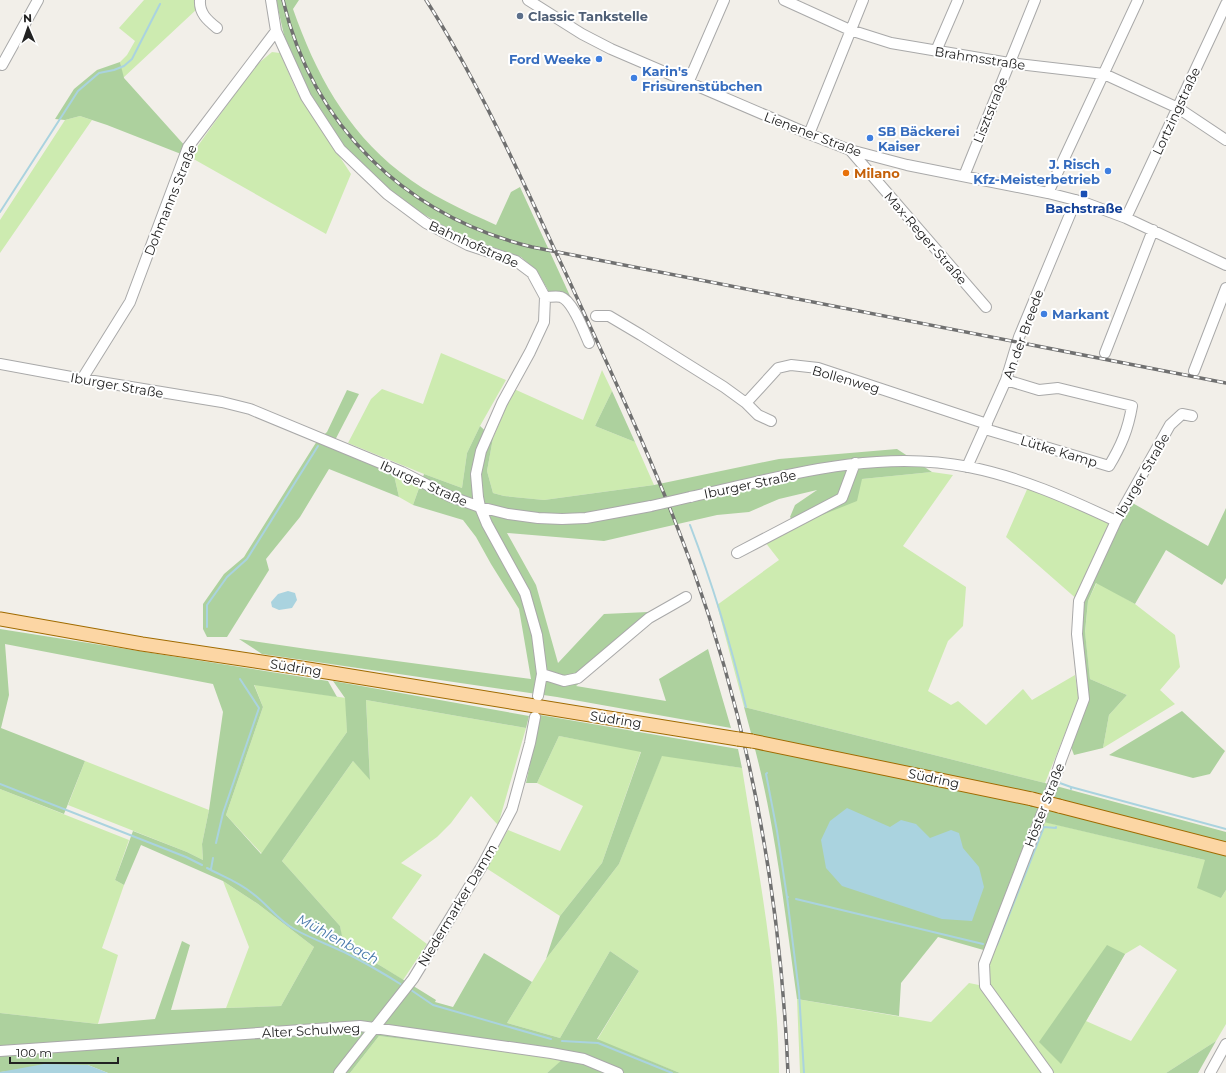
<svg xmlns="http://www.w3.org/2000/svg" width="1226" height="1073" font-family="Montserrat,sans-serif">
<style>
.grass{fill:#cdebb0;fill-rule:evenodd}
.forest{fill:#add19e}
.water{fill:#aad3df}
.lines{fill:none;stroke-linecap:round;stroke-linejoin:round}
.stream{stroke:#aad3df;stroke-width:2}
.minor-casing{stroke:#a9a9a9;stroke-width:12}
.major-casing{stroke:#a06b00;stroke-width:15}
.minor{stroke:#fff;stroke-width:10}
.major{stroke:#fcd6a4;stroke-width:13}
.rail-casing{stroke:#707070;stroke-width:3.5}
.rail{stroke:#fff;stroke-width:2;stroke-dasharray:6;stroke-linecap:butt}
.minor-bridge-casing{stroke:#a9a9a9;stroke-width:12;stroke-linecap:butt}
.major-bridge-casing{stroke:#a06b00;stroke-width:15;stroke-linecap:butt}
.minor-bridge{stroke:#fff;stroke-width:10}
.major-bridge{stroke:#fcd6a4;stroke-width:13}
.service-dot{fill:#5c6f8a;stroke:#fff;stroke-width:1.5}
.shop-dot{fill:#3f7fe0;stroke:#fff;stroke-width:1.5}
.food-dot{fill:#e8710a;stroke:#fff;stroke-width:1.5}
.transit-dot{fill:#1a4fb4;stroke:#fff;stroke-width:1.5}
.labels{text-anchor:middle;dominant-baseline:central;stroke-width:4;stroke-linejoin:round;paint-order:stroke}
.service-label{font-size:13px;font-weight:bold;fill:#4e5e75;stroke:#fff;text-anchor:start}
.street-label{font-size:13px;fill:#222;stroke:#fff}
.shop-label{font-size:13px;font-weight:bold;fill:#366cbe;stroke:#fff;text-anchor:start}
.food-label{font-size:13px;font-weight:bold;fill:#c56008;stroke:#fff;text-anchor:start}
.transit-label{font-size:13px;font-weight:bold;fill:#164399;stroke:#fff}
.water-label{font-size:14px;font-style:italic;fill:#4a7aab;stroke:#fff}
</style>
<rect width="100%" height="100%" fill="#f2efe9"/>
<path class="grass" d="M144 0H197V9L123 78 120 62 127 55 135 41 119 28Z
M272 52 280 53 296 90 351 174 326 234 190 157 254 67Z
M80 116 92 120 0 253V220L65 120Z
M441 353 506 380 480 426 467 453 462 488 424 474 348 443 371 399 382 389 423 404Z
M602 370 612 391 595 426 635 442 654 485 544 500 504 496 493 493 487 471 493 438 514 389 583 420Z
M393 471 420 485 413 505 399 497Z
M932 472 953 475 903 546 966 587 963 626 948 641 928 691 951 705 958 701 986 725 1023 689 1032 700 1075 675 1079 699 1045 783 744 707 717 605 779 560 765 542 862 479Z
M1029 485 1114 523 1079 601 1006 537Z
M1097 582 1135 604 1175 635 1180 667 1160 690 1175 704 1103 748 1109 715 1127 695 1090 679 1085 633 1088 601Z
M254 684 346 698 347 732 262 854 226 815 263 707Z
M366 700 526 728 498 825 471 796 451 823 437 837 401 863 422 875 392 918 427 944 403 980 381 966 343 946 340 926 282 861 353 761 370 779Z
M559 736 641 751 602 863 560 916 486 868 508 830 560 851 583 806 537 783Z
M662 755 742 768C758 869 778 971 779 1073H680L597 1040 639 971 610 951 560 1038 507 1023 546 959 619 864Z
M85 761 209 810 202 844 203 860 187 852 68 805Z
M0 789 129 840 115 880 124 885 102 948 118 955 98 1024 0 1013Z
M1041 821 1205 860 1221 898 1226 890V1024L1216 1041 1166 1073H1054L989 985 987 963ZM1140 945 1177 970 1131 1041 1086 1021 1125 954Z
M223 881 258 904 314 947 281 1006 226 1008 249 947Z
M969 983 984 986 1044 1073H800L797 999 931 1022Z
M379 1036 564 1059 547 1073H350Z"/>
<path class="forest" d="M276 0H299L293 9C315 72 346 130 400 172 429 195 463 210 496 225L511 192 520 187 571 298 550 302 548 290 537 271 521 257 489 246 449 229 418 211 390 191 366 169 345 147 326 121 309 94 284 35Z
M120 62 124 78 186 147 181 154 107 125 80 116 65 120 55 119 74 89 97 70Z
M347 390 359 394 332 446 393 471 399 497 329 469 300 517 266 559 269 570 227 637H207L203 629V604L224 574 244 557 247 552 317 441 327 432Z
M612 391 635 442 595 426Z
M480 426 493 438 487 471 493 493 504 496 544 500 654 485 779 459 897 449 932 472 862 479 857 501 797 525 790 517 795 505 817 490 779 499 749 512 717 515 604 541 507 533 536 585 558 663 604 614 648 612 657 617 576 686 666 701 659 679 708 649 731 728 557 697 262 654 239 639 307 649 531 679 519 609 491 564 476 537 463 520 413 505 424 474 462 488 467 453Z
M1129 501 1208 546 1226 508V578L1222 585 1166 550 1135 604 1096 583 1088 601 1085 632 1090 679 1127 695 1109 715 1103 748 1074 755 1071 747 1088 699 1080 633 1083 601Z
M0 629 328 681 337 697 254 685 263 707 226 815 261 854 347 732 345 698 333 681 529 716 526 728 366 700 370 780 353 761 282 861 340 926 344 946 381 966 436 1000 435 1002 453 1007 484 953 532 982 507 1023 560 1038 610 951 639 971 597 1039 680 1073H547L563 1059 379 1036 350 1073H108L88 1065 0 1072V1013L98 1024 155 1019 182 941 190 945 171 1010 281 1006 314 947 258 904 223 881 141 845 124 885 115 880 133 831 187 852 203 860 202 844 209 810 223 712 213 684 5 644 9 695 1 728 85 761 64 814 0 789Z
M744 707 1045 783 1226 832V890L1221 898 1197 888 1205 860 1035 820 987 951 938 937 901 983 899 1016 797 999C789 942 782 884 772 828 765 787 755 747 744 707Z
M1182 711 1225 751 1210 774 1193 778 1109 755Z
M540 715 738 749 742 768 662 756 619 864 546 959 560 916 602 863 641 752 559 736 537 783H526Z
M1107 945 1125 954 1061 1064 1039 1042Z
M1216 1041 1198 1073H1166Z"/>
<path class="water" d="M288 591 295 593 297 600 292 608 279 610 272 607 271 602 278 594Z
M847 808 890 827 901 820 916 824 930 838 951 830 959 833 963 848 979 867 984 887 972 921 942 919 842 886 826 868 821 840 830 821Z
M44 1064 88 1065 108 1073H0V1072Z"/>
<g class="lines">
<path class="stream" d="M0 212 78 91 99 73 114 70 124 66 132 59 160 4
M690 525C713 585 731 645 746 707
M207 627V605L227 577 247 559 318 446
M767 773 766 774 777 831 787 897
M1057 782 1071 787
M0 784 186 857 202 865
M1071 789V787L1226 829
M216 843 223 813 259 708 240 679
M207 868C222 876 239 882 252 893 267 904 278 920 294 929 310 938 327 944 344 952 364 962 383 973 402 985
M211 869 213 858
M788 897H787L799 992 804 1073
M796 899 983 944
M995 946 997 945 1044 827 1056 828V827
M411 990 433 1005 551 1039
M562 1041 598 1043 672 1073"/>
<defs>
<path id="minor" d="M200 0C199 13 207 20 217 28
M271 0 276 31 306 97 340 149 387 194 426 223 468 245 516 261 532 273 545 297 544 322 530 352 502 403 481 451 476 474 478 497 480 507 487 524 525 593 537 635 542 674 538 696
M528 0 582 34 611 49 809 134 850 150 907 165 1048 193 1083 202 1126 218 1226 265
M784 0 850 30 891 43 1009 63 1104 74 1178 108 1226 140
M936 51 958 0
M2 65 38 0
M688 83 724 0
M809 134 863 0
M850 150 986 307
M964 176 1035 0
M1048 193 1138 0
M1126 218 1226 4
M545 297C550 297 557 296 561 297 573 301 584 332 589 343
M596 316H609L641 335 724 387 746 403 778 368 791 365 818 368 987 424
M1105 353 1153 230
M0 364 82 379 222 402 250 409 402 472 449 496 480 507 508 514 538 518 562 519 586 518 651 506
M1194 371 1226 288
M82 379 130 302 188 147 276 31
M746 403 758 415 771 421
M985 429 1109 466C1121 446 1128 430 1132 406L1058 388 1039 390 1006 380
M967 467 1006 380 1019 337 1076 200
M690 497C781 477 875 448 969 467 1020 477 1069 499 1116 521
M737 553 842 498 855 463
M542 674 564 681 578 678 649 618 686 597
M0 1051 360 1026 551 1053 584 1059 618 1073
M339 1073 413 979 482 866 512 809 530 743 535 717
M1048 1073 985 986 984 964 1054 782 1061 760 1084 699 1077 634 1079 601 1116 521 1170 425 1182 414 1192 416
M1210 1073 1226 1044"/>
<path id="major" d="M0 619 142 644 308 669 738 739
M752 741 1032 799
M1059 806 1226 849"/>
</defs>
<use href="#minor" class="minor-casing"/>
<use href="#major" class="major-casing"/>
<use href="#minor" class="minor"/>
<use href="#major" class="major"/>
<defs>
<path id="rail" d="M283 0C313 127 406 216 532 247L1226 383
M426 0C482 87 523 183 567 276 612 374 658 471 694 572 751 732 781 903 788 1073"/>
</defs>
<use href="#rail" class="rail-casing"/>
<use href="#rail" class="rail"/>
<defs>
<path id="minor-bridge" d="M651 506 690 497"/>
<path id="major-bridge" d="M738 739 752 741
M1032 799 1059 806"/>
</defs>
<use href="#minor-bridge" class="minor-bridge-casing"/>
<use href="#major-bridge" class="major-bridge-casing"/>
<use href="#minor-bridge" class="minor-bridge"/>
<use href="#major-bridge" class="major-bridge"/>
</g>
<circle class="service-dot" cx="520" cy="16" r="4"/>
<g class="shop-dot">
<circle cx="599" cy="59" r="4"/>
<circle cx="634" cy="78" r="4"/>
<circle cx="870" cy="138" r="4"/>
<circle cx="1108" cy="171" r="4"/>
<circle cx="1044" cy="314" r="4"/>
</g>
<circle class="food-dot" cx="846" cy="173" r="4"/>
<rect class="transit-dot" x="1080" y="190" width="8" height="8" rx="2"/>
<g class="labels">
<g class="service-label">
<text x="528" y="16">Classic Tankstelle</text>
</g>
<g class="street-label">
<text transform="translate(980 58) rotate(9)">Brahmsstraße</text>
<text transform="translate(990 110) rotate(-68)">Lisztstraße</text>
<text transform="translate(1176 111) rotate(-65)">Lortzingstraße</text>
<text transform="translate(813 134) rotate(21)">Lienener Straße</text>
<text transform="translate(170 200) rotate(-68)">Dohmanns Straße</text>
<text transform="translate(926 238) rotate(49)">Max-Reger-Straße</text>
<text transform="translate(474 244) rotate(24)">Bahnhofstraße</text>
<text transform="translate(1023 334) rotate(-70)">An der Breede</text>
<text transform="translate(846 379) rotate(16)">Bollenweg</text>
<text transform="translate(117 385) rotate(10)">Iburger Straße</text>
<text transform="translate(1059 451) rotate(17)">Lütke Kamp</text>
<text transform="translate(1142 475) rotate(-60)">Iburger Straße</text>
<text transform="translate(424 483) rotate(24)">Iburger Straße</text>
<text transform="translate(750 484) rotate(-12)">Iburger Straße</text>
<text transform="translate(296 667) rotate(9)">Südring</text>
<text transform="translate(616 719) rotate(9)">Südring</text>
<text transform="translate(934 778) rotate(12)">Südring</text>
<text transform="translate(1044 805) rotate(-69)">Höster Straße</text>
<text transform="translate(457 905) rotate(-59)">Niedermarker Damm</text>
<text transform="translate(311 1030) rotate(-3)">Alter Schulweg</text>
</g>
<g class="shop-label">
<text x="591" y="59" text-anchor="end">Ford Weeke</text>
<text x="642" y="71">Karin's<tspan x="642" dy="15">Frisurenstübchen</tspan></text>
<text x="878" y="131">SB Bäckerei<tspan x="878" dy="15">Kaiser</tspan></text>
<text x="1100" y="164" text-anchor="end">J. Risch<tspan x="1100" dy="15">Kfz-Meisterbetrieb</tspan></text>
<text x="1052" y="314">Markant</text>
</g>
<g class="food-label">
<text x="854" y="173">Milano</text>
</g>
<g class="transit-label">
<text x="1084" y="208">Bachstraße</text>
</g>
<g class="water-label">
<text transform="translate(338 939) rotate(28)">Mühlenbach</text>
</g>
</g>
<g transform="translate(28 28) rotate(358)" stroke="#ffffff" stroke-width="3" paint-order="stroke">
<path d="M0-3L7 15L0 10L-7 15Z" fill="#222222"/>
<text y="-6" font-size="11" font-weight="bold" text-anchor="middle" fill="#222222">N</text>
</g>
<path d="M10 1057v6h108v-6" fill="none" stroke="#222222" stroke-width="2"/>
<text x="16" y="1057" font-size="12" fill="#222222" stroke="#ffffff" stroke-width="3" paint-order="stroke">100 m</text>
</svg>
